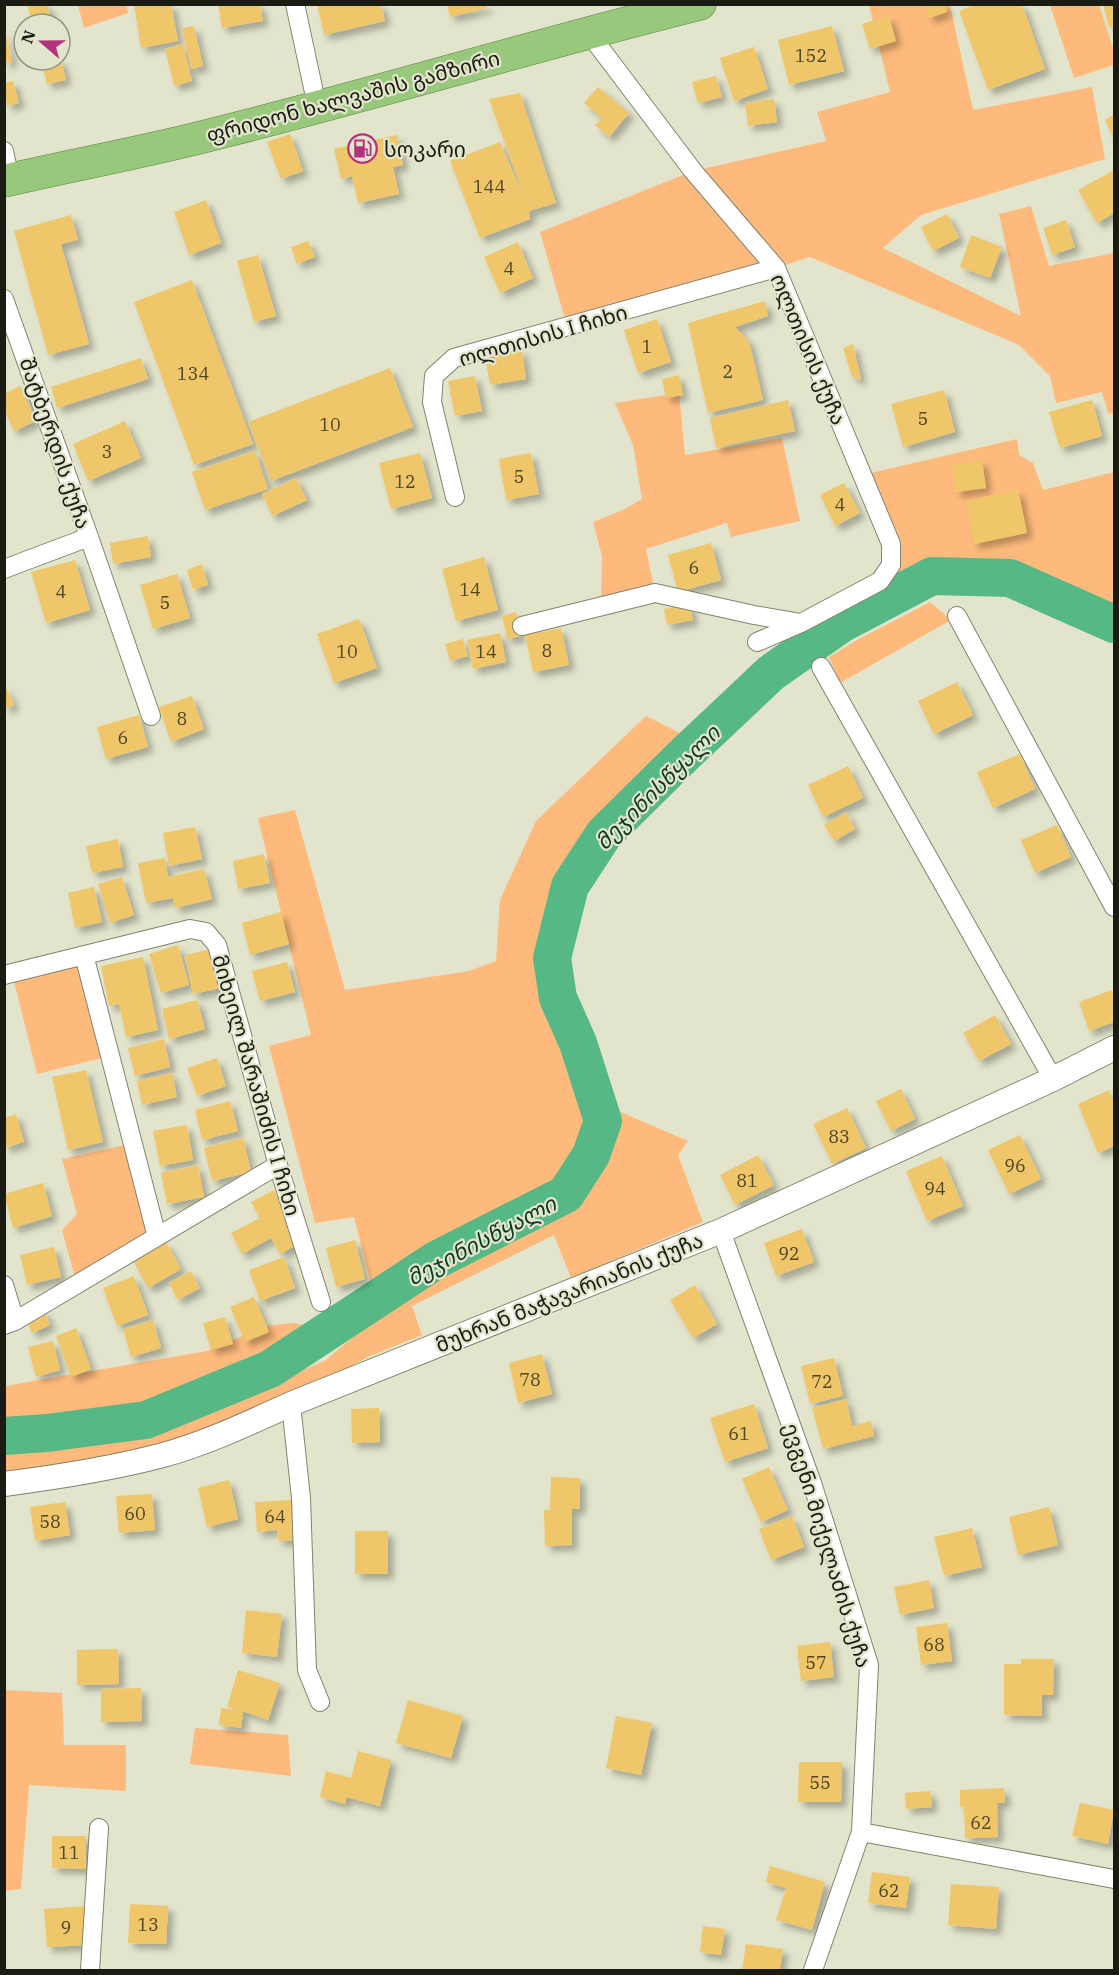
<svg xmlns="http://www.w3.org/2000/svg" width="1119" height="1975" font-family="'IBM Plex Serif','Noto Sans Georgian',serif">
<style>
.green{fill:#feba7c}
.lines{fill:none;stroke-linecap:round;stroke-linejoin:round}
.river{stroke:#55b885;stroke-width:38}
.building{fill:#efc76a;filter:url(#shadow)}
.minor-casing{stroke:#82836d;stroke-width:20}
.tertiary-casing{stroke:#82836d;stroke-width:26}
.trunk-casing{stroke:#5c8341;stroke-width:33}
.minor{stroke:#fff;stroke-width:18}
.tertiary{stroke:#fff;stroke-width:24}
.trunk{stroke:#98c87b;stroke-width:32}
.labels{text-anchor:middle;dominant-baseline:central;stroke-width:4.5;stroke-linejoin:round;paint-order:stroke}
.number-label{font-size:18px;fill:#4f4628}
.street-label{font-size:21px;fill:#1a1b12;stroke:#e2e4cc}
.poi-label{font-size:21px;fill:#1a1b12;stroke:#e2e4cc;text-anchor:start}
.water-label{font-size:22px;font-style:italic;fill:#0d3824;stroke:#e2e4cc}
</style>
<defs>
<filter id="shadow"><feDropShadow dx="5.5" dy="5.5" stdDeviation="3" flood-color="#0004"/></filter>
</defs>
<rect width="100%" height="100%" fill="#e2e4cc"/>
<path class="green" d="M78 5H126L128 13 84 28Z
M869 5H950L973 110 1092 87 1105 159 921 215 883 248 1021 316 999 214 1031 206 1049 266 1114 253V414L1108 413 1102 392 1056 403 1050 376 1019 345 810 257 776 268 567 326 540 232 693 171 826 141 817 112 890 92Z
M1050 5H1099L1114 51V65L1074 78Z
M679 393 685 455 782 438 800 521 731 537 727 523 646 549 655 593 601 606 602 556 593 522 623 510 642 499 633 445 615 403Z
M1017 439 1019 455 1033 463 1043 490 1114 472V624L1010 578 932 576 898 594 891 565 862 475Z
M930 602 951 620 840 683 829 657 857 640Z
M646 716 697 742 604 834 570 886 552 958 558 998 578 1043 603 1121 591 1155 566 1194 436 1260 375 1300 354 1217 315 1223 269 1046 311 1035 258 818 295 810 345 990 469 971 496 961 500 900 536 821Z
M84 955 110 1056 37 1074 12 973Z
M616 1110 688 1141 678 1155 703 1222 571 1278 554 1235 412 1306 422 1335 370 1356 224 1434 5 1484V1386L207 1351 267 1326 291 1323 332 1328 271 1369 278 1381 326 1360 389 1306 564 1208 592 1186 607 1152Z
M133 1143 157 1237 77 1285 62 1230 77 1214 62 1159Z
M4 1690 62 1693 64 1745H126V1791L29 1785 21 1889 5 1891Z
M195 1728 288 1735 291 1776 190 1764Z"/>
<g class="lines">
<path class="river" d="M4 1436 47 1433 146 1420 270 1369 436 1260 566 1194 591 1155 603 1121 578 1043 558 998 552 958 570 886 604 834 684 755 771 673 841 624 932 576 1010 578 1114 624"/>
</g>
<path class="building" d="M27 4H47L52 24H32Z
M171 4 178 41 141 48 134 5Z
M218 4H260L263 21 222 28Z
M317 4H381L385 21 324 35Z
M936 4H945L947 12 929 18 926 8Z
M977 4H1022L1045 69 988 90 959 11Z
M1103 4H1114V26L1109 27Z
M447 5H486L487 8 450 17Z
M889 16 896 41 870 49 862 24Z
M194 26 203 66 191 69 182 28Z
M832 26 844 71 789 85 778 40Z
M5 30 12 62 4 63V31Z
M183 44 192 81 174 86 165 49Z
M754 47 768 89 734 101 720 58Z
M41 60H61L66 80 47 84Z
M716 76 722 97 698 103 692 82Z
M13 81 19 103 7 106 4 83Z
M598 87 629 113 609 137 595 125 602 118 584 103Z
M520 93 556 203 529 211 530 219 480 238 450 161 500 142 525 199 489 99Z
M774 99 777 122 748 126 745 103Z
M1114 114V138L1105 120Z
M290 134 303 171 281 179 267 142Z
M397 135 403 165 393 167 399 194 358 203 352 176 341 179 334 149Z
M1114 170V213L1097 223 1078 190Z
M206 200 221 243 189 255 174 212Z
M947 214 959 238 933 251 921 227Z
M71 215 78 240 61 244 89 344 48 355 14 231Z
M1066 220 1075 247 1052 255 1043 228Z
M971 235 1002 247 990 278 960 267Z
M308 241 315 257 297 264 291 247Z
M518 242 533 278 500 293 484 257Z
M258 255 276 316 254 322 237 261Z
M192 280 253 444 194 465 134 302Z
M765 301 768 316 735 327 749 341 763 400 708 413 688 323Z
M657 319 671 362 638 373 624 330Z
M853 344 861 380 852 377 843 348Z
M522 350 526 379 490 385 485 356Z
M141 358 148 379 57 408 51 387Z
M390 368 413 427 271 481 248 422Z
M679 375 683 395 666 398 662 379Z
M475 376 482 411 455 416 448 381Z
M20 386 36 421 14 431 4 409V394Z
M944 390 955 432 903 447 891 404Z
M788 400 795 431 716 448 710 418Z
M1092 400 1102 436 1060 448 1049 412Z
M125 421 141 458 88 481 73 444Z
M255 451 268 489 205 510 192 472Z
M420 453 432 498 391 509 379 463Z
M531 453 539 494 506 500 499 459Z
M982 460 986 488 956 492 952 465Z
M296 478 307 500 272 516 262 494Z
M844 483 860 513 835 526 820 495Z
M1018 490 1027 533 974 544 965 501Z
M148 536 151 557 113 564 110 543Z
M711 543 721 580 678 592 668 555Z
M484 557 498 610 456 621 442 569Z
M75 560 90 610 46 623 31 572Z
M202 564 208 585 193 590 187 570Z
M177 574 190 618 153 629 140 585Z
M689 604 693 620 667 625 664 609Z
M516 612 521 636 507 639 502 616Z
M359 619 377 668 334 683 317 634Z
M561 628 569 665 533 672 525 635Z
M500 633 506 662 473 669 467 640Z
M463 639 468 656 450 661 445 644Z
M957 682 973 715 934 734 918 701Z
M4 683 14 705 4 709Z
M192 696 204 729 171 742 159 707Z
M139 715 148 747 106 759 97 727Z
M1020 754 1035 789 993 808 977 772Z
M848 766 863 798 823 817 808 785Z
M846 812 855 829 834 841 824 825Z
M1057 825 1071 857 1035 873 1021 840Z
M195 827 202 859 169 866 163 833Z
M118 839 123 867 92 873 86 846Z
M264 854 270 883 238 889 233 861Z
M165 858 168 877 204 869 212 899 175 908 173 898 146 903 138 863Z
M122 877 134 915 110 923 98 884Z
M94 887 102 922 75 928 68 893Z
M281 912 289 944 250 955 242 923Z
M178 945 189 985 161 993 149 954Z
M216 948 225 987 193 994 185 955Z
M143 957 158 1030 126 1037 119 1004 109 1006 101 966Z
M287 962 295 992 260 1001 252 971Z
M1112 990 1114 996V1022L1089 1031 1079 1002Z
M197 1000 205 1029 169 1039 162 1009Z
M995 1015 1011 1044 979 1061 963 1033Z
M164 1039 170 1067 135 1076 128 1048Z
M217 1058 226 1086 197 1096 187 1068Z
M86 1070 103 1142 68 1150 52 1077Z
M172 1073 177 1097 142 1105 137 1081Z
M901 1089 915 1119 891 1131 876 1101Z
M1109 1090 1114 1104V1146L1098 1153 1078 1104Z
M230 1101 238 1131 202 1140 195 1110Z
M847 1108 866 1148 832 1164 813 1124Z
M16 1114 24 1142 4 1148V1118Z
M187 1125 193 1160 160 1166 153 1131Z
M1020 1135 1041 1179 1009 1194 988 1150Z
M243 1138 251 1172 212 1181 204 1148Z
M758 1155 774 1185 735 1205 720 1175Z
M942 1156 963 1206 927 1221 906 1171Z
M198 1165 204 1197 167 1204 161 1173Z
M43 1183 52 1216 13 1228 4 1194Z
M274 1190 302 1242 280 1254 271 1238 242 1254 231 1233 260 1218 251 1202Z
M802 1229 814 1262 776 1276 764 1243Z
M355 1240 365 1279 336 1287 326 1248Z
M166 1242 181 1269 148 1288 133 1260Z
M54 1247 61 1277 27 1285 20 1255Z
M284 1257 295 1288 260 1301 249 1270Z
M191 1271 200 1288 178 1300 169 1283Z
M134 1276 148 1315 117 1326 103 1288Z
M695 1285 717 1324 693 1338 670 1300Z
M254 1297 269 1332 245 1342 230 1307Z
M44 1310 50 1325 32 1333 26 1318Z
M225 1317 233 1344 211 1350 203 1323Z
M153 1320 161 1348 131 1357 123 1329Z
M76 1328 91 1369 71 1377 56 1336Z
M53 1341 60 1370 36 1377 28 1347Z
M542 1354 552 1394 518 1403 509 1363Z
M834 1358 843 1396 810 1404 801 1366Z
M846 1399 852 1426 871 1421 874 1436 823 1449 812 1408Z
M754 1404 768 1448 725 1462 710 1418Z
M379 1408 380 1442 352 1443 351 1409Z
M769 1467 788 1510 761 1522 742 1479Z
M551 1477 580 1478V1509H572V1545L545 1546 544 1510 557 1509H550Z
M229 1480 238 1519 207 1527 198 1488Z
M152 1494 155 1530 119 1533 116 1496Z
M292 1500 294 1540 278 1541 277 1530 257 1532 255 1502Z
M65 1502 70 1535 35 1541 30 1507Z
M1049 1507 1058 1545 1018 1555 1009 1517Z
M792 1516 804 1547 771 1560 759 1529Z
M972 1528 982 1567 944 1576 934 1537Z
M355 1531H388V1574H355Z
M929 1580 934 1608 900 1615 894 1587Z
M246 1610 282 1614 277 1657 242 1653Z
M947 1623 952 1661 921 1665 916 1627Z
M830 1642 834 1677 801 1681 797 1646Z
M118 1649 119 1684 77 1685V1650Z
M1021 1659H1054L1053 1695H1042V1716L1004 1715V1664H1021Z
M238 1670 280 1683 268 1720 243 1711 241 1728 219 1725 221 1708 241 1711 227 1707Z
M141 1688 142 1721 101 1722V1689Z
M408 1700 463 1716 451 1758 396 1743Z
M616 1716 652 1723 641 1775 606 1768Z
M358 1751 391 1760 380 1806 346 1797 345 1804 320 1797 326 1771 351 1778Z
M799 1762H842L841 1802H798Z
M1004 1788 1005 1803H997L998 1837 965 1838 964 1806 960 1807V1790Z
M930 1791 932 1807 906 1809 905 1793Z
M1080 1803 1114 1810 1108 1844 1072 1836Z
M52 1836H86V1869L52 1868Z
M770 1866 825 1882 812 1930 776 1920 786 1888 766 1882Z
M872 1872 910 1877 906 1908 868 1903Z
M951 1884 999 1887 996 1929 948 1925Z
M130 1904 168 1906 166 1944 128 1943Z
M85 1906 87 1945 47 1947 44 1909Z
M703 1926 725 1929 721 1955 700 1952Z
M746 1944 783 1949 780 1970H742Z"/>
<g class="lines">
<defs>
<path id="minor" d="M295 4 317 106
M588 32 693 171 776 268 891 544V565L880 581 801 623 757 642
M4 151 10 179
M4 299 89 537 4 569
M455 497 432 402 434 376 454 358 776 268
M89 537 151 716
M957 616 1114 907
M522 626 655 593 754 615 801 623
M821 667 1053 1079
M84 955 157 1237
M4 975 190 929 206 932 217 945 278 1165 321 1302
M721 1231 812 1483 869 1665 861 1832 813 1970
M4 1285 15 1321
M4 1325 15 1321 278 1165
M291 1404 301 1498 307 1670 320 1702
M861 1832 1114 1879
M90 1970 99 1828"/>
<path id="tertiary" d="M4 1484C58 1477 111 1469 163 1455 207 1443 249 1423 291 1404L721 1231 1053 1079 1114 1048"/>
<path id="trunk" d="M4 181C77 164 150 151 222 132 382 92 539 44 700 4"/>
</defs>
<use href="#minor" class="minor-casing"/>
<use href="#tertiary" class="tertiary-casing"/>
<use href="#trunk" class="trunk-casing"/>
<use href="#minor" class="minor"/>
<use href="#tertiary" class="tertiary"/>
<use href="#trunk" class="trunk"/>
</g>
<defs>
<symbol id="fuel-ring" viewBox="-11 -11 22 22"><circle r="9.5" fill="#e2e4cc" stroke="#b4327c" stroke-width="1.5"/><path d="M-5.5-6h7V0h2V4h1.3V-2.5L3-4.5l.8-.8L6-3V5H2.5V1h-1V6h-7ZM-4.2-4.7v3.2H.2V-4.7Z" fill="#b4327c"/></symbol>
</defs>
<g fill-rule="evenodd">
<use href="#fuel-ring" x="346" y="132" width="33" height="33"/>
</g>
<g class="labels">
<g class="number-label">
<text x="811" y="55">152</text>
<text x="489" y="186">144</text>
<text x="509" y="268">4</text>
<text x="647" y="346">1</text>
<text x="728" y="371">2</text>
<text x="193" y="373">134</text>
<text x="923" y="418">5</text>
<text x="330" y="424">10</text>
<text x="107" y="451">3</text>
<text x="519" y="476">5</text>
<text x="405" y="481">12</text>
<text x="840" y="504">4</text>
<text x="694" y="567">6</text>
<text x="470" y="589">14</text>
<text x="61" y="591">4</text>
<text x="165" y="602">5</text>
<text x="547" y="650">8</text>
<text x="347" y="651">10</text>
<text x="486" y="651">14</text>
<text x="182" y="718">8</text>
<text x="123" y="737">6</text>
<text x="839" y="1136">83</text>
<text x="1015" y="1165">96</text>
<text x="747" y="1180">81</text>
<text x="935" y="1188">94</text>
<text x="789" y="1253">92</text>
<text x="530" y="1379">78</text>
<text x="822" y="1381">72</text>
<text x="739" y="1433">61</text>
<text x="135" y="1513">60</text>
<text x="275" y="1516">64</text>
<text x="50" y="1521">58</text>
<text x="934" y="1644">68</text>
<text x="816" y="1662">57</text>
<text x="820" y="1782">55</text>
<text x="981" y="1822">62</text>
<text x="69" y="1852">11</text>
<text x="889" y="1890">62</text>
<text x="148" y="1924">13</text>
<text x="66" y="1927">9</text>
</g>
<g class="street-label">
<text transform="translate(353 96) rotate(-15)">ფრიდონ ხალვაშის გამზირი</text>
<text transform="translate(543 335) rotate(-16)">ოლთისის I ჩიხი</text>
<text transform="translate(809 349) rotate(67)">ოლთისის ქუჩა</text>
<text transform="translate(56 443) rotate(71)">შატბერდის ქუჩა</text>
<text transform="translate(257 1085) rotate(74)">მიხეილ შარაშიძის I ჩიხი</text>
<text transform="translate(569 1292) rotate(-22)">მუხრან მაჭავარიანის ქუჩა</text>
<text transform="translate(828 1545) rotate(73)">ევგენი მიქელაძის ქუჩა</text>
</g>
<g class="poi-label">
<text x="384" y="149">სოკარი</text>
</g>
<g class="water-label">
<text transform="translate(657 787) rotate(-45)">მეჯინისწყალი</text>
<text transform="translate(481 1240) rotate(-28)">მეჯინისწყალი</text>
</g>
</g>
<rect width="1119" height="1975" fill="none" stroke="#1a1b12" stroke-width="12"/>
<g transform="translate(42 42) rotate(290)"><circle r="28" fill="#e2e4cc" stroke="#929482" stroke-width="1.5"/>
<path d="M0-4.5L10 22L0 15L-10 22Z" fill="#b4327c"/>
<text y="-9" font-size="16" font-weight="bold" text-anchor="middle" fill="#1a1b12">N</text>
</g>
</svg>
